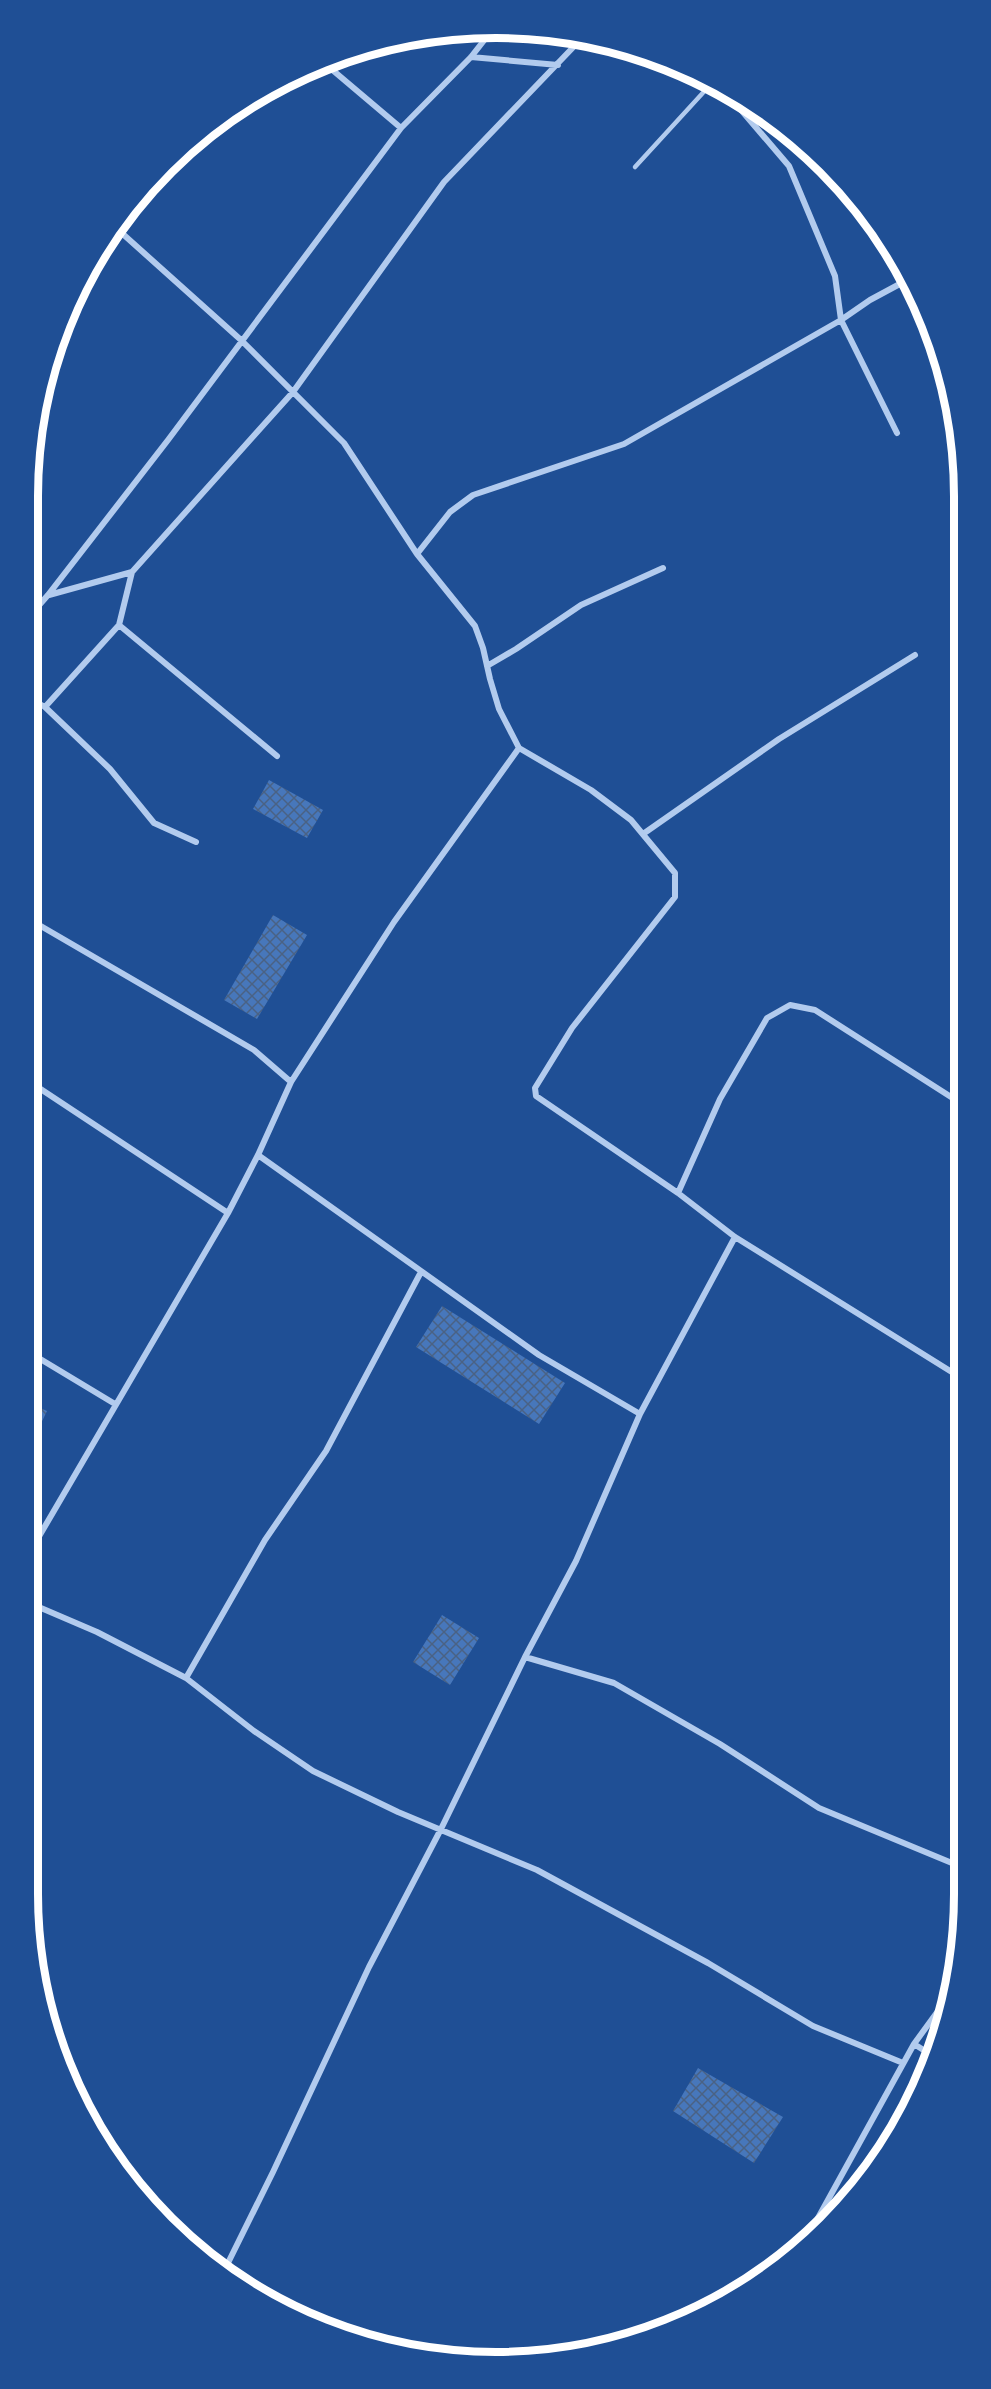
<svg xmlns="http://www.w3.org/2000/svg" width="991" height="2389" font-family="'PT Sans Narrow',sans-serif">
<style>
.building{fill:url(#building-cross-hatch)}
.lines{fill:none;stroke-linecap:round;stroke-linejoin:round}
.lane{stroke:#b2cbee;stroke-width:4.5}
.street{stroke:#b2cbee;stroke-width:6}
.rim{fill:none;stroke:#fff;stroke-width:8}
</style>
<defs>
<pattern id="building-cross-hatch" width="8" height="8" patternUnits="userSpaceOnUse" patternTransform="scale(1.5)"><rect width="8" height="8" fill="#4777bb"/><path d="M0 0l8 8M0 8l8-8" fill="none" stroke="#4a6284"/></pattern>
</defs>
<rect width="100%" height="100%" fill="#1f4f95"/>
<path class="building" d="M269 780 323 810 307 838 253 809Z
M273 915 307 935 257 1019 224 1000Z
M442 1306 565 1383 539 1424 416 1347Z
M27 1402 47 1411 27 1453Z
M442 1615 479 1638 450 1685 413 1662Z
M698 2068 783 2117 754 2163 673 2111Z"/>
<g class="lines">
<path class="lane" d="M635 167 711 84"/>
<path class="street" d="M471 57 558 65
M323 62 401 128
M724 90 789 166 835 276 841 320 870 300 909 279
M115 227 241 340 344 443 417 554 475 626 483 648 490 679 499 709 519 748 591 790 631 820 675 873V897L572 1028 535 1088 536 1096 678 1193 735 1237 963 1379
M417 554 450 512 473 495 624 444 841 320 897 433
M49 595 132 572
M27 603 33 613
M27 619 48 595 168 440 401 128 471 57 493 29
M119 625 277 756
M487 666 516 649 581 605 663 568
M27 697 45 707 110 769 154 823 196 842
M45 707 119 625 132 572 293 392 444 182 583 37
M643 834 779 739 915 655
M27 918 254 1050 291 1082
M27 1080 228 1213
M258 1155 539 1355 640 1414
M678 1193 720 1099 767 1018 790 1005 815 1010 962 1104
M27 1351 115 1404
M27 1557 228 1213 258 1155 291 1082 394 922 519 748
M27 1602 97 1632 186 1678 254 1731 313 1771 398 1812 537 1870 708 1963 813 2026 903 2063
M525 1657 614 1683 720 1744 819 1808 964 1868
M186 1678 265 1540 326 1451 421 1272
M914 2044 933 2056
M802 2247 914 2044 946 2000
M225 2269 273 2172 369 1967 441 1829 525 1657 576 1561 640 1414 735 1237"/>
</g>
<path d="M0 0H991V2389H0ZM496 38H496A458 458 0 0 1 954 496V1894A458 458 0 0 1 496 2352H496A458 458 0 0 1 38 1894V496A458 458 0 0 1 496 38Z" fill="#1f4f95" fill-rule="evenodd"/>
<path class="rim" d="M496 38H496A458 458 0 0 1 954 496V1894A458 458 0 0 1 496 2352H496A458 458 0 0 1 38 1894V496A458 458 0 0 1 496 38Z"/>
</svg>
